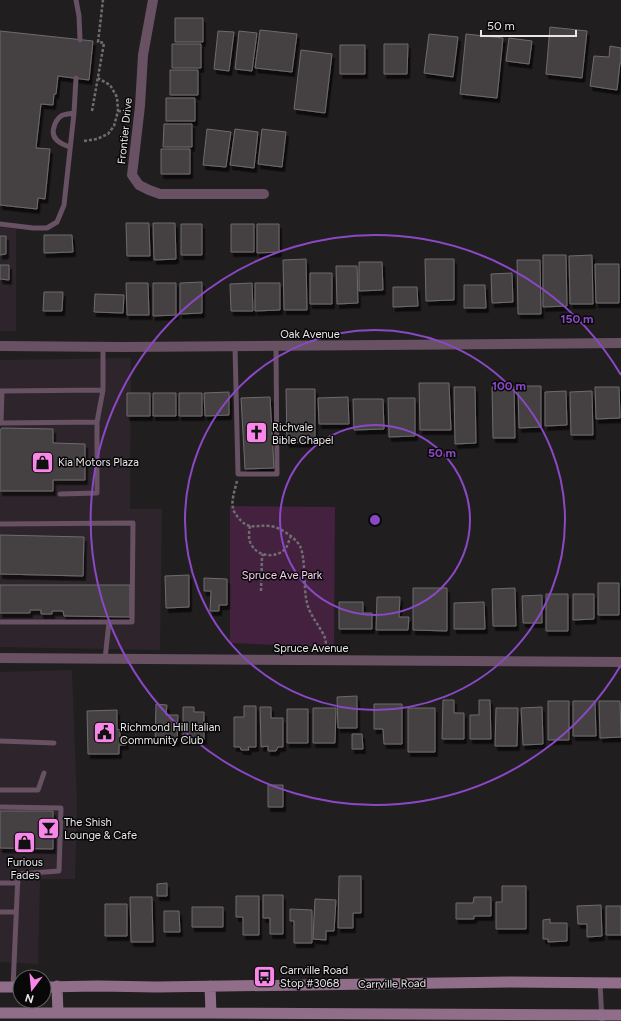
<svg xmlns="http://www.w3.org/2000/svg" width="621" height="1021" font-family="Figtree,sans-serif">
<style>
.built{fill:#2d252b}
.green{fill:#44213f}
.building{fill:#444143;stroke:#6e6b6d;filter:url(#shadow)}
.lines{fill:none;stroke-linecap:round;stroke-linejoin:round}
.path{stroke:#706d6f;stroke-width:2.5;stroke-dasharray:3 2;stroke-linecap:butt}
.service{stroke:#675163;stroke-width:5}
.minor{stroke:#675163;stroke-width:10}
.secondary{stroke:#906d89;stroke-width:11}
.ring{fill:none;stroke:#8b48c5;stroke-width:2}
.labels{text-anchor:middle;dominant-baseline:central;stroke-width:3;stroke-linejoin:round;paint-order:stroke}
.street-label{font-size:11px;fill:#e8e6e7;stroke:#090809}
.poi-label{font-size:11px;fill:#e8e6e7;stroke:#090809;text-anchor:start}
.park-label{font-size:11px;fill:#f9cbf0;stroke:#090809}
.centre{fill:#8b48c5;stroke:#090809;stroke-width:2}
.ring-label{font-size:12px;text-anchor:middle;font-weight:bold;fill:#8b48c5;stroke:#090809;stroke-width:3;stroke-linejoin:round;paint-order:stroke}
</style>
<defs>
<filter id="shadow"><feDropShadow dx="2.5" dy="4.5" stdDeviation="0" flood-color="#0009"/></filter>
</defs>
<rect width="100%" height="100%" fill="#211e20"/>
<path class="built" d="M0 227 16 229V331H0Z
M131 358 130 509H162L160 650 0 647V360Z
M72 670 77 803 75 879H40L38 964 0 962V672Z"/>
<path class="green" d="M230 506 335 507 334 647 230 643Z"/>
<path class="building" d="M175 18H203V42H175Z
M550 27 587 31 582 78 546 74Z
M260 30 297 34 292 72 255 68Z
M0 31 93 41 89 80 58 76 56 94H54L53 105 41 104 36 148 50 149 45 199 38 198 37 209 0 205Z
M218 31 234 32 229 71 214 69Z
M239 31 257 33 252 71 235 69Z
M429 34 458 37 453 77 424 73Z
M466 34 503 38 497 98 460 94Z
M509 38 532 41 529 64 506 61Z
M172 44H201V68H172Z
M384 44H408L407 74H384Z
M340 45H365V74H340Z
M610 46 621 48V63H620L617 90 590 86 594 56 609 57Z
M301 50 332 54 325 113 294 109Z
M170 70H198V95H170Z
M166 98H195V121H166Z
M164 124H192V147H163Z
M207 129 231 132 226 167 203 165Z
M235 129 258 132 254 168 230 165Z
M262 129 286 132 282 167 258 164Z
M161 149H190V174H161Z
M126 223H149L150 256H127Z
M153 223H175L176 259 154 260Z
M181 224H202V255H181Z
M231 224H254V252H231Z
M257 224H279V252L257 253Z
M44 235H72L73 252 44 253Z
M0 236H6V254L0 255Z
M543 255H566L567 306 543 307Z
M592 255 593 304H570L569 256Z
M306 259 307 310H284L283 260Z
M425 259H454V300L426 301Z
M517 260H540L541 314H518Z
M359 262H382L383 290 359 291Z
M595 264H619V303H596Z
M0 265H9V280L0 279Z
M336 266H357L358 303 337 304Z
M310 273H332V304H310Z
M512 273 513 302 492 303 491 274Z
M202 282V313L180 314V283Z
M126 283H148L149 315H127Z
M153 283H176V315L153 316Z
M252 283 253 311H231L230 284Z
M255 283H280V310L255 311Z
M464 285H485L486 308H464Z
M393 287H417L418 306 393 307Z
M44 292H63L62 311H43Z
M95 294 124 295 123 313 94 312Z
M419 383H449L451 430H420Z
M514 386 515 438H493L492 387Z
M518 386H541V427L519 428Z
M454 387H475L476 443 455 444Z
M595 387H619L620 418 596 419Z
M286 389H315V442L287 443Z
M566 391 567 425 545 426V392Z
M592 391 593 435H571L570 392Z
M229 392V415L205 416 204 393Z
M127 393H150V416H127Z
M153 393H176V416H153Z
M179 393H202V416H179Z
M270 397 274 468 245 469 241 398Z
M348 397 349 424H319L318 398Z
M388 398H415V436L389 437Z
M353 399H383L384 429 354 430Z
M2 428 53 429V443L85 444V480H53V491H0V430Z
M0 535 84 537 83 576 0 574Z
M189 575V607L166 608 165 576Z
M204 578 227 579V605H219V611H210L211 591H204Z
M598 583H619V615H598Z
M0 585H130V617L64 616 63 611H52V614H41V610H30V613H0Z
M413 588H447V631L413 630Z
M515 588 516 626H493L492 589Z
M546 594H568V631H546Z
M573 594H594V619L573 620Z
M542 595V623H523L522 596Z
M377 597H400L399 617H409L408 630H376Z
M339 602H363V613H372V629H339Z
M484 602 485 629H454V603Z
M357 696V728H338L337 697Z
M443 700H454V713H464V739H442Z
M479 700H490L491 739H470V715H479Z
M548 701H569V740H548Z
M573 701H595L596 736H573Z
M599 701H620L621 737 600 738Z
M156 704 167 705 166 715H178L177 742 155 741Z
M374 704H402V744H384L383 729H374Z
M244 706H256V747H248L249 750H241L240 747H234V717H244Z
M183 707H194V712H204V740H183Z
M260 707H271V718H283V747H278L276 751H268V746L261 747Z
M542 707 543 744 523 745 521 708Z
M313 708H336L335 743H313Z
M408 708H435V752H408Z
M496 708H518L517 746H495Z
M287 709H308V743H287Z
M117 710V729L120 730V737H125L126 745H119V754H88L87 711Z
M352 734H362L363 749H352Z
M268 785H283V807H268Z
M0 811H53V849L0 848Z
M339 876H361V913H353V928H338Z
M167 883V896H157V884Z
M502 886H526V929H496V902H502Z
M263 895H283V934H270V918H263Z
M236 896H259V935H243V917H236Z
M130 897H152L153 942H131Z
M474 897H491V916H474V919H456V903H473Z
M315 899 336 900 334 931H326V940L313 939Z
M105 904H127V936H105Z
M601 905 602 936 587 937V924H578L577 906Z
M606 906H621V935H606Z
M192 907H223V927H192Z
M290 909 312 910V943H294V921H290Z
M164 911H179L180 932H164Z
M550 919V923H567V941L548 942V939H543V920Z"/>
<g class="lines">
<path class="path" d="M92 111 104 43 98 42 103 0
M118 111 129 112
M84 141 97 139 108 134 114 126 118 111 117 97 110 85 98 78
M237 481C235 489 231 501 233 508 233 511 236 514 237 516 249 532 255 524 270 526 279 527 295 537 300 546 306 559 303 587 307 603 310 616 320 626 325 638 326 642 326 646 327 650
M250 526C249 532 248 539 251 544 257 557 277 559 286 548 288 545 289 540 291 536
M261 591 262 557 263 554"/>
<path class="service" d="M76 0 79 16 80 40
M70 147C61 144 50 139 54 127 55 123 57 119 61 116 64 114 70 114 74 113
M0 224 33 228H47L57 222 64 205 74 113 76 78
M235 346 238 474H277L276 346
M0 391 103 390
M97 422 103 390V347
M0 423 97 422V493L60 494
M1 423 2 391
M0 524 133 523 132 622H0
M105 659 109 622
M0 741 54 743
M0 790H38L44 773
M0 807 61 808 59 871 18 874 13 987
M0 883H18
M0 912H16
M600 983 602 1021"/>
<path class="minor" d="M153 0 143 55 140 106 132 175 139 185 149 190 160 194H264
M0 346 123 347 621 343
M0 658 621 662"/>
<path class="secondary" d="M57 986 58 1013
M210 986 211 1013
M0 987H20
M44 987 98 986 157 987 511 982 621 983
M0 1013H211L621 1015"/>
</g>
<g class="ring">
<circle cx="375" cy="520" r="95"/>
<circle cx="375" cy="520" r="190"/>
<path d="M621 665A285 285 0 1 1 621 375"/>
</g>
<defs>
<symbol id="church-square" viewBox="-11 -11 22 22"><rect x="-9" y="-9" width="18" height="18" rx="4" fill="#f987e9" stroke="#090809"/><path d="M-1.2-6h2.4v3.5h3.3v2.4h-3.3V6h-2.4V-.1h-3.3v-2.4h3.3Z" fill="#111"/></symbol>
<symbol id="shop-square" viewBox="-11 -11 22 22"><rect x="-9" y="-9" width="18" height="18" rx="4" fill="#f987e9" stroke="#090809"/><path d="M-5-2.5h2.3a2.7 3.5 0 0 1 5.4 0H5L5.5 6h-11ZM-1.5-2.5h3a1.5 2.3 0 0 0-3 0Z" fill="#111"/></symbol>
<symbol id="civic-square" viewBox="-11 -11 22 22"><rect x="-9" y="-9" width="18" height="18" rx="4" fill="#f987e9" stroke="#090809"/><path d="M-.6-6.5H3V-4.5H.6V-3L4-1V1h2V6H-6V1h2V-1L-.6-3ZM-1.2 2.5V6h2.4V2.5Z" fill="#111"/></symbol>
<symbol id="bar-square" viewBox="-11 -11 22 22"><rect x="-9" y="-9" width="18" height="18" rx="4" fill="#f987e9" stroke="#090809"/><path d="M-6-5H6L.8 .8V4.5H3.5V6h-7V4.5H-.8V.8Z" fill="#111"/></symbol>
<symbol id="bus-square" viewBox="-11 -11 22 22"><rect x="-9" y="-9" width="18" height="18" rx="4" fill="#f987e9" stroke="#090809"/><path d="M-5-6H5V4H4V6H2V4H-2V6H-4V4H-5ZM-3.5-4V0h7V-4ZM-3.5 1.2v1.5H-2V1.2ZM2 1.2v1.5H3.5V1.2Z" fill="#111"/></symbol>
</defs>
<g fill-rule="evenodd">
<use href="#church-square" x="244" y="420" width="25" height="25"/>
<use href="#shop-square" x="30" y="450" width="25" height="25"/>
<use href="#civic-square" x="92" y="720" width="25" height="25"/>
<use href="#bar-square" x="36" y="816" width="25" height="25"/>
<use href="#shop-square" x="12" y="830" width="25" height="25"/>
<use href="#bus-square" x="252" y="964" width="25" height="25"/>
</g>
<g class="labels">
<g class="street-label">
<text transform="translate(125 131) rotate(-84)">Frontier Drive</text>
<text x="310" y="334">Oak Avenue</text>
<text x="311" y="648">Spruce Avenue</text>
<text transform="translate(392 984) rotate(-1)">Carrville Road</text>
</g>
<g class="poi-label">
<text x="272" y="427">Richvale<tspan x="272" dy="13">Bible Chapel</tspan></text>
<text x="58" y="462">Kia Motors Plaza</text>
<text x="120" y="727">Richmond Hill Italian<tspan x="120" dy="13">Community Club</tspan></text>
<text x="64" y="822">The Shish<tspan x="64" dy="13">Lounge &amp; Cafe</tspan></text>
<text x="25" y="862" text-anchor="middle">Furious<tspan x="25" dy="13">Fades</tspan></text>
<text x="280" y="970">Carrville Road<tspan x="280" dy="13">Stop #3068</tspan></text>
</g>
<g class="park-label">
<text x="282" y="575">Spruce Ave Park</text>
</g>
</g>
<circle cx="375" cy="520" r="6" class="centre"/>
<g class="ring-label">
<text x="577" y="323">150 m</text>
<text x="509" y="390">100 m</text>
<text x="442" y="457">50 m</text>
</g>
<g transform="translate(32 989) rotate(196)"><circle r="19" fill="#090809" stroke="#626162"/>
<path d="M0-3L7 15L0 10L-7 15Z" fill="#f987e9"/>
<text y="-6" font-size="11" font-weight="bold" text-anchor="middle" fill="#e8e6e7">N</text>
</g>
<path d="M481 30v6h95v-6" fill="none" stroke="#e8e6e7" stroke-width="2"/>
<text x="487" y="30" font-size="12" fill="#e8e6e7" stroke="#090809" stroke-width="3" paint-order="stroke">50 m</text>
</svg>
